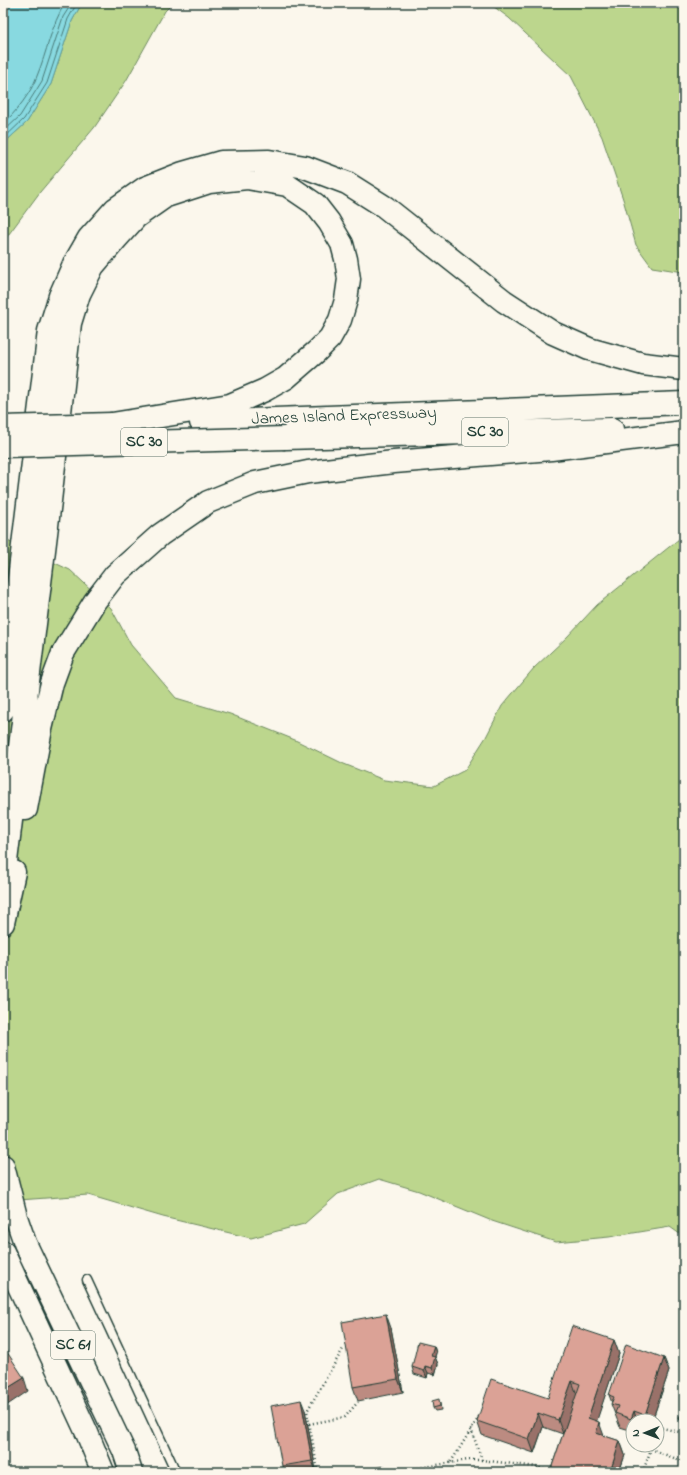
<svg xmlns="http://www.w3.org/2000/svg" width="687" height="1475" font-family="'Indie Flower',sans-serif">
<style>
.green{fill:#bcd68d;stroke:#6e8a60}
.water{fill:#88d9e0;stroke:#5e9b9b}
.lines{fill:none;stroke-linecap:round;stroke-linejoin:round}
.shore{stroke:#497b79;stroke-width:1}
.service-casing{stroke:#1f3d34;stroke-width:11}
.motorway-casing{stroke:#1f3d34;stroke-width:25}
.path{stroke:#1f3d34;stroke-width:2.5;stroke-dasharray:1 3;stroke-linecap:butt}
.service{stroke:#fbf7ec;stroke-width:8}
.motorway{stroke:#fbf7ec;stroke-width:22}
.motorway-bridge-casing{stroke:#1f3d34;stroke-width:25;stroke-linecap:butt}
.motorway-bridge{stroke:#fbf7ec;stroke-width:22}
.wall{fill:#bc8b81;stroke:#1f3d34}
.shaded-wall{fill:#997169;stroke:#1f3d34}
.building{fill:#dba296;stroke:#1f3d34}
.labels{text-anchor:middle;dominant-baseline:central;stroke-width:3;stroke-linejoin:round;paint-order:stroke}
.shield{fill:#fbf7ec;stroke:#61756b;stroke-width:1}
.shield-label{font-size:16px;font-weight:bold;fill:#1f3d34}
.street-label{font-size:17px;fill:#1f3d34;stroke:#fbf7ec}
</style>
<rect width="100%" height="100%" fill="#fbf7ec"/>
<filter id="ink" filterUnits="userSpaceOnUse"><feTurbulence type="fractalNoise" baseFrequency=".025" numOctaves="2"/><feDisplacementMap in="SourceGraphic" scale="8" xChannelSelector="R" yChannelSelector="G"/><feConvolveMatrix kernelMatrix="1 2 1 2 8 2 1 2 1" color-interpolation-filters="sRGB"/></filter>
<g filter="url(#ink)">
<path class="green" d="M82 3H173L165 11 126 81 94 128 40 192 3 242V144L27 122 51 84 72 21Z
M489 3H684V272L652 267 636 245 623 199 602 137 571 76 509 18Z
M684 535V1237L670 1227 609 1237 556 1242 492 1221 419 1191 379 1179 338 1194 304 1224 251 1238 163 1217 88 1195 19 1200 3 1202V539L70 570 111 608 131 645 176 698 230 714 295 740 344 764 384 780 434 786 465 770 486 737 502 706 534 668 567 637 597 605Z"/>
<path class="water" d="M3 3H82L72 21 51 84 27 122 3 144Z"/>
<g class="lines">
<path class="shore" d="M3 124C16 112 31 93 37 76 47 52 51 26 65 3
M3 132 20 116 42 81 63 17 72 3
M3 139 24 119 47 83 68 19 77 3"/>
<defs>
<path id="service" d="M87 1280 176 1472"/>
<path id="motorway" d="M201 422 684 403
M285 438 612 429
M3 710 49 331 60 296 74 264 89 238 115 209 145 188 183 173 221 162 269 161 305 167 347 183 385 207 504 301 553 333 589 349 643 364 684 369
M26 809 41 729 52 683 63 653 95 601 115 575 160 535 208 502 255 483 308 472 394 462 551 449 684 432
M3 886 50 501 70 323 79 294 93 266 117 238 136 217 166 196 209 182 247 178 287 185 315 204 329 222 342 244 346 259 349 279 346 300 340 320 330 338 316 352 286 378 265 390 230 405 112 424
M3 923 14 872
M3 1166 16 1217 25 1243 124 1451 131 1472
M3 1252 87 1433 103 1472"/>
</defs>
<use href="#service" class="service-casing"/>
<use href="#motorway" class="motorway-casing"/>
<path class="path" d="M309 1424 345 1417 358 1402
M471 1429 482 1460
M657 1431 658 1427 684 1433
M651 1449 652 1445
M451 1462 480 1415
M318 1472 307 1411 343 1349
M394 1472 468 1460H482L537 1467
M535 1472 537 1467 551 1472
M643 1472 651 1449 684 1462"/>
<use href="#service" class="service"/>
<use href="#motorway" class="motorway"/>
<defs>
<path id="motorway-bridge" d="M3 427 112 424
M3 446 285 438"/>
</defs>
<use href="#motorway-bridge" class="motorway-bridge-casing"/>
<use href="#motorway-bridge" class="motorway-bridge"/>
</g>
<path class="wall" d="M391 1328 403 1392 358 1401 353 1387Z
M614 1340 619 1354 596 1421 604 1436 620 1441 625 1455 619 1472H550L563 1434 543 1427 534 1453 482 1435 477 1421 548 1398Z
M434 1346 436 1353 435 1357 438 1364 435 1375 428 1373 427 1378 414 1374 412 1367Z
M664 1358 669 1371 652 1421H633V1431L620 1427 611 1404 612 1403 609 1395Z
M440 1403 441 1410 435 1411 433 1408Z
M305 1410 316 1471 311 1472H284L282 1466Z
M684 1411V1430L679 1417Z"/>
<path class="shaded-wall" d="M386 1314 391 1328 403 1392 398 1379Z
M614 1340 619 1354 593 1432 588 1418Z
M434 1346 436 1353 435 1357 438 1364 435 1375 432 1368 431 1356Z
M664 1358 669 1371 652 1421H647L645 1415Z
M425 1366 428 1373 427 1378 424 1371Z
M24 1378 28 1391 3 1408V1391Z
M572 1381 577 1395 563 1434 558 1420Z
M301 1400 305 1410 316 1471 312 1461Z
M634 1411 637 1421H633V1424L631 1419Z
M538 1413 543 1427 534 1453 529 1439Z
M599 1422 604 1436 596 1433Z
M620 1441 625 1455 619 1472H610Z"/>
<path class="building" d="M386 1314 398 1379 353 1387 342 1322Z
M572 1326 614 1340 588 1418 599 1422 596 1433 620 1441 610 1472H550L580 1384 572 1381 558 1420 538 1413 529 1439 477 1421 491 1379 548 1398Z
M418 1342 434 1346 431 1356 435 1357 432 1368 425 1366 424 1371 412 1367Z
M626 1344 664 1358 645 1415 634 1411 631 1419 615 1413 618 1406 611 1404 614 1397 609 1395Z
M3 1346 24 1378 3 1391Z
M439 1399 440 1406 433 1408 432 1401Z
M301 1400 312 1461 282 1466 271 1406Z
M684 1411V1422L679 1417Z
M385 1466 386 1472H352Z"/>
</g>
<g class="labels">
<g class="shield">
<rect x="462" y="418" width="46" height="28" rx="3"/>
<rect x="121" y="428" width="46" height="28" rx="3"/>
<rect x="51" y="1331" width="44" height="28" rx="3"/>
</g>
<g class="shield-label">
<text x="485" y="432">SC 30</text>
<text x="144" y="442">SC 30</text>
<text x="73" y="1345">SC 61</text>
</g>
<g class="street-label">
<text transform="translate(344 416) rotate(-2)">James Island Expressway</text>
</g>
</g>
<rect width="687" height="1475" fill="none" stroke="#fbf7ec" stroke-width="16"/>
<rect x="8" y="8" width="671" height="1459" fill="none" stroke="#1f3d34" stroke-width="1.5" filter="url(#ink)"/>
<g transform="translate(645 1433) rotate(269)"><circle r="19" fill="#fbf7ec" stroke="#a3ada2"/>
<path d="M0-3L7 15L0 10L-7 15Z" fill="#1f3d34"/>
<text y="-6" font-size="11" font-weight="bold" text-anchor="middle" fill="#1f3d34">N</text>
</g>
</svg>
